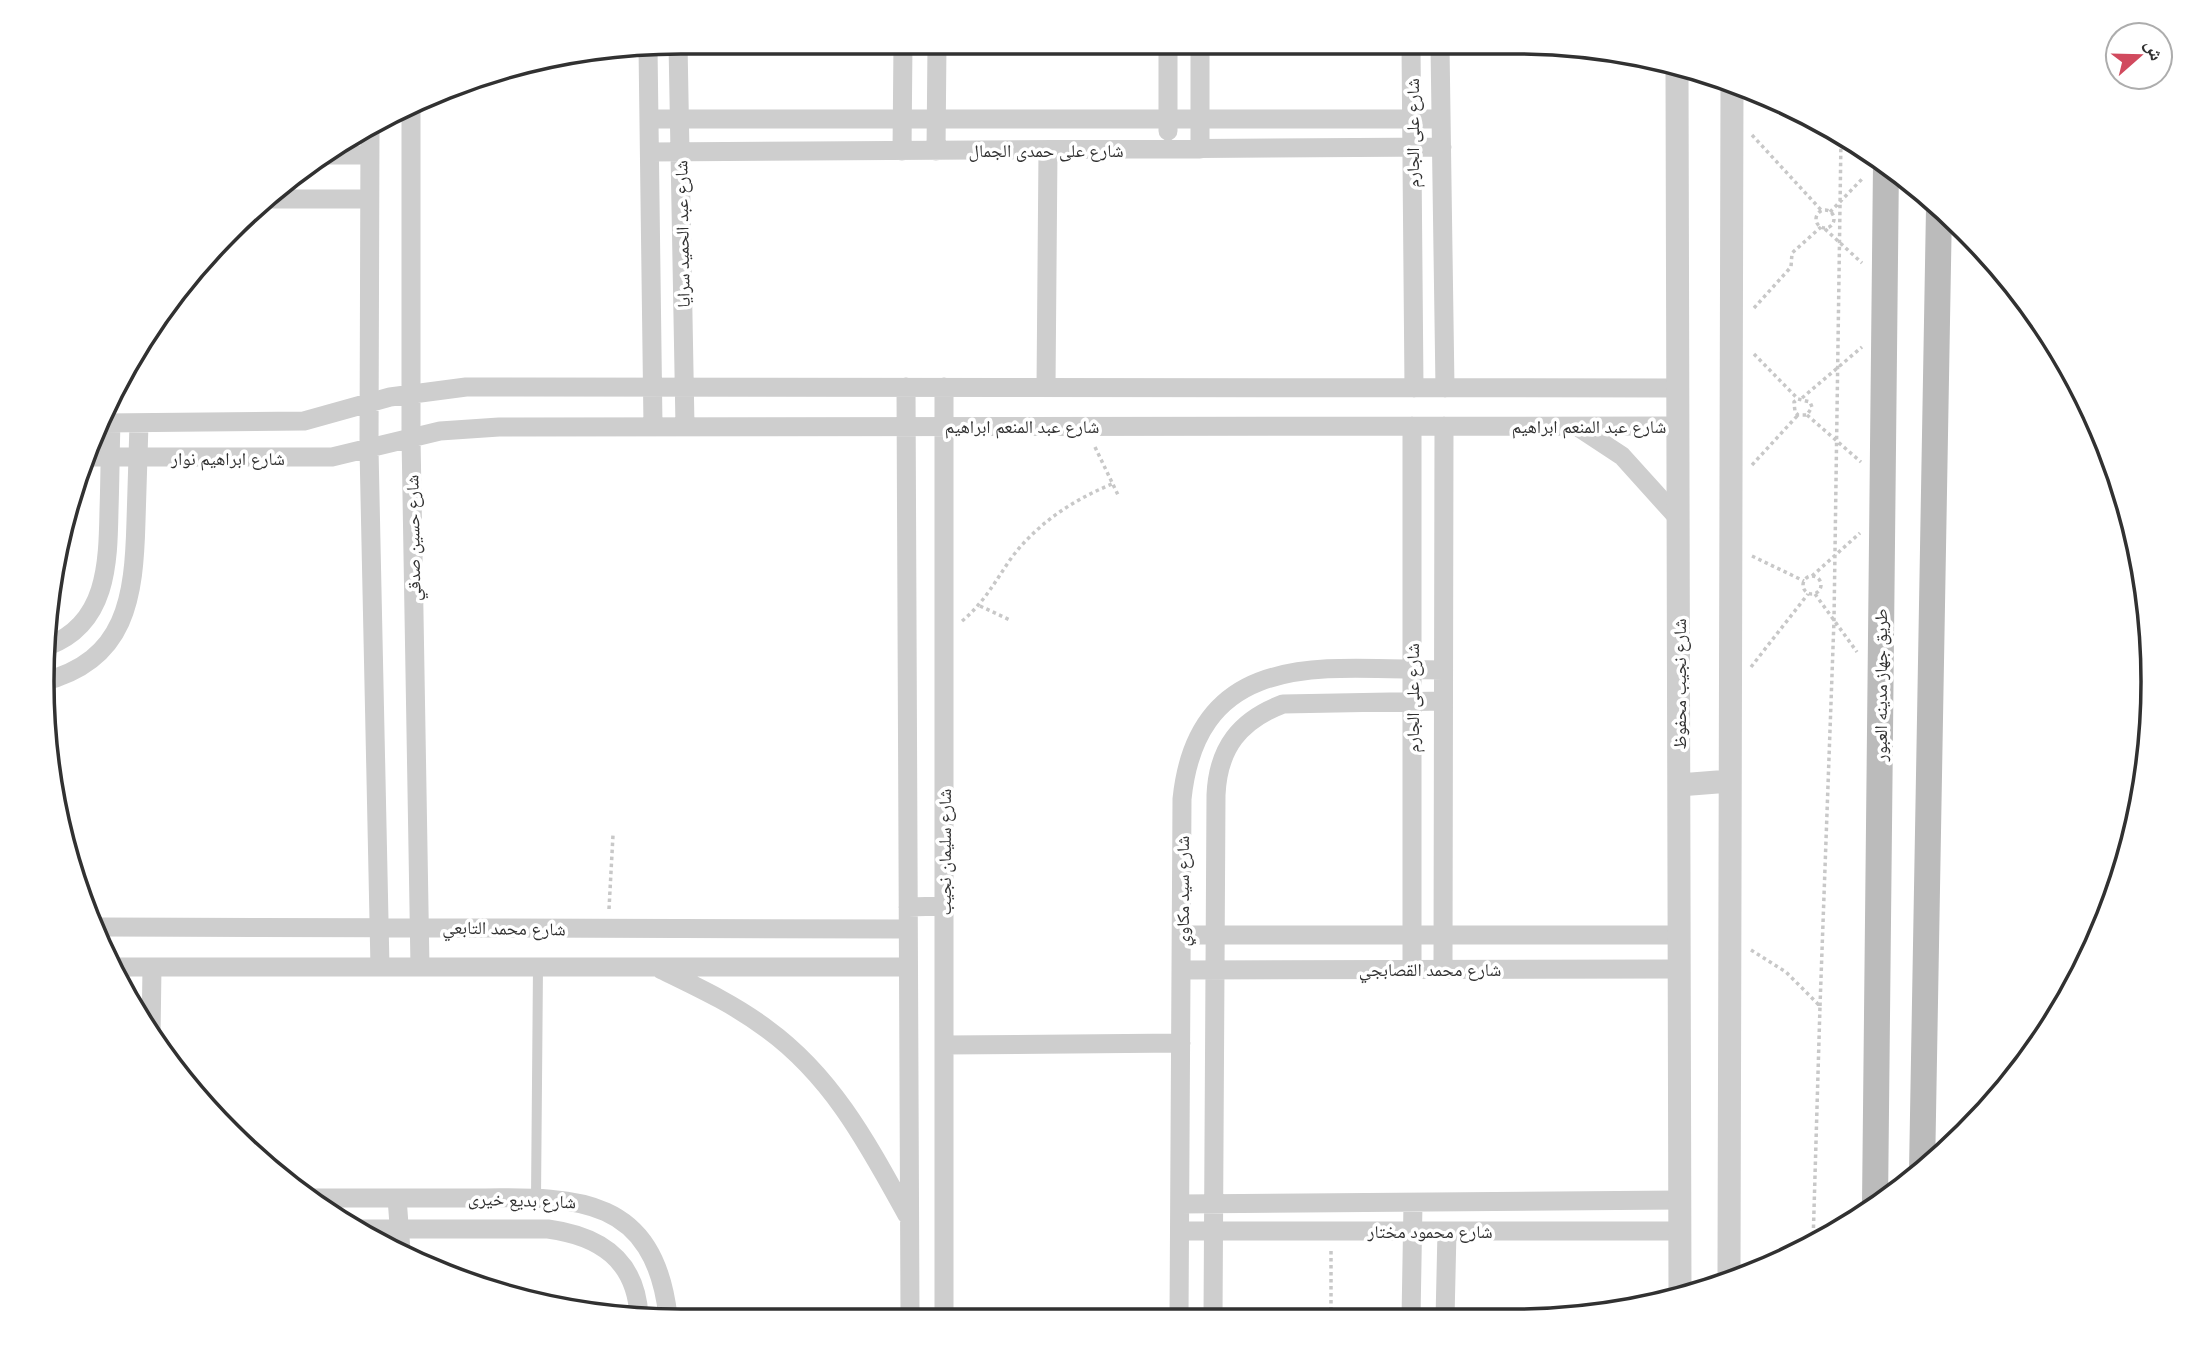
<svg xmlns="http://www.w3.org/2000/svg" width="2195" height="1363" font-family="Raleway,'Noto Naskh Arabic',sans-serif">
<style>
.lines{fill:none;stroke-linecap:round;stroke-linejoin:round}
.path{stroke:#c8c8c8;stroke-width:3.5;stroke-dasharray:3.5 3.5;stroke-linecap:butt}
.service{stroke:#cecece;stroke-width:10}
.minor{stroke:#cecece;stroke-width:19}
.tertiary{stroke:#cecece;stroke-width:23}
.secondary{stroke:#bbb;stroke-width:26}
.labels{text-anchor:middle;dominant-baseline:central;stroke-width:7;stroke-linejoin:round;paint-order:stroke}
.street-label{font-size:18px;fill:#313131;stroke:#fff}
.rim{fill:none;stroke:#313131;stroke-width:3.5}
</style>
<rect width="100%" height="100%" fill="#fff"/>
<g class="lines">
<path class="path" d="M1752 135 1822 211
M1816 219a9 9 0 1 1 18 0a9 9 0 1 1-18 0Z
M1830 212 1863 178
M1825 229 1862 263
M1754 308 1791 267 1792 253 1821 227
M1754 354 1798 399 1810 402 1812 407 1807 415H1798L1795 412 1794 402 1798 399
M1802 398 1862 347
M1807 415 1861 462
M1095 447 1119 497
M1752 465 1798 415
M1752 556 1804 581
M1803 585a9 9 0 1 1 18 0a9 9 0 1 1-18 0Z
M1812 576 1860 533
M1815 594 1857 652
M980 606 1010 620
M962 621C984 603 996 580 1012 557 1038 523 1073 500 1112 484
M1751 667 1808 594
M609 909 613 835
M1751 950 1786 972 1820 1006 1813 1244
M1820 1006 1834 620 1841 138
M1331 1251V1319"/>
<path class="service" d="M536 1198 538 967"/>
<path class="minor" d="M678 43 685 426
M1411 46 1414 388
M1440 46 1445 388
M648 47 653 426
M411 108V437L420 967
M650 119H1441
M370 128 369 449 380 967
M1168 131V45
M1200 149V45
M902 151 903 43
M936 151 937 44
M650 152 1442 147
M320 155H370
M273 199H369
M906 387 910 1317
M1046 387 1048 150
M104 423 304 421 390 397 466 387 1678 388
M1578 427 1622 456 1678 518
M86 457H332L440 431 499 427 1678 426
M48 646C107 624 108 564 109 510 110 481 110 452 111 424
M42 682C127 661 134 597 136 521 137 489 138 456 139 424
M908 907 944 906
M100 927 908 929
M1182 935H1679
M118 967H908
M660 969C697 987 734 1004 767 1029 833 1077 869 1146 907 1215
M1412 969V426
M1443 969 1444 426
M1181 970 1679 969
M151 1038 152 967
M945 1045 1181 1043
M308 1198C360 1198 412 1198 463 1198 564 1198 653 1187 668 1316
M397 1198 401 1251
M1180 1204 1680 1200
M361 1229H548C600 1236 636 1260 639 1316
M1180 1231H1680
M944 1317V387
M1179 1318 1182 799C1198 645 1329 669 1443 670
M1213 1318 1216 795C1218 748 1240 720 1283 704L1443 701
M1411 1319 1413 1203
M1445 1319 1447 1231"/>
<path class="tertiary" d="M1677 69 1680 1299
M1679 785 1730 781
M1729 1278 1732 84"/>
<path class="secondary" d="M1922 1172 1939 208
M1875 1205 1886 164"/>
</g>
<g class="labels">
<g class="street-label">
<text transform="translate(1412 133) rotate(-90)">شارع على الجارم</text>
<text x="1046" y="150">شارع على حمدى الجمال</text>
<text transform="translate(682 234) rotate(-91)">شارع عبد الحميد سرايا</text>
<text x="1022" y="426">شارع عبد المنعم ابراهيم</text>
<text x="1589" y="426">شارع عبد المنعم ابراهيم</text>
<text x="228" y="458">شارع ابراهيم نوار</text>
<text transform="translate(413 538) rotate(-91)">شارع حسين صدقي</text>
<text transform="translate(1679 684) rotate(-90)">شارع نجيب محفوظ</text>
<text transform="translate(1880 685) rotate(-90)">طريق جهاز مدينه العبور</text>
<text transform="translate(1412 698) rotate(-90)">شارع على الجارم</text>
<text transform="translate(944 852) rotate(-90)">شارع سليمان نجيب</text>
<text transform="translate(1182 891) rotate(-90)">شارع سيد مكاوي</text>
<text transform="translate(504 928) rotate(1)">شارع محمد التابعي</text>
<text x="1430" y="969">شارع محمد القصابجي</text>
<text transform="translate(522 1200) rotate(2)">شارع بديع خيرى</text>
<text x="1430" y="1231">شارع محمود مختار</text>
</g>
</g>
<path d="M0 0H2195V1363H0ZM681 54H1514A627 627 0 0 1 2141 681V682A627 627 0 0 1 1514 1309H681A627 627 0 0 1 54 682V681A627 627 0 0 1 681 54Z" fill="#fff" fill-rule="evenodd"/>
<path class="rim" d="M681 54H1514A627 627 0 0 1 2141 681V682A627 627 0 0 1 1514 1309H681A627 627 0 0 1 54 682V681A627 627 0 0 1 681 54Z"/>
<g transform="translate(2139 56) rotate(70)"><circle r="33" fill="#ffffff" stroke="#adadad" stroke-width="2"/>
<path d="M0-5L12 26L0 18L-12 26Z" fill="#d14a5e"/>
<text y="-10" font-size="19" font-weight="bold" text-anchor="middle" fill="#313131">ش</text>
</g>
</svg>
